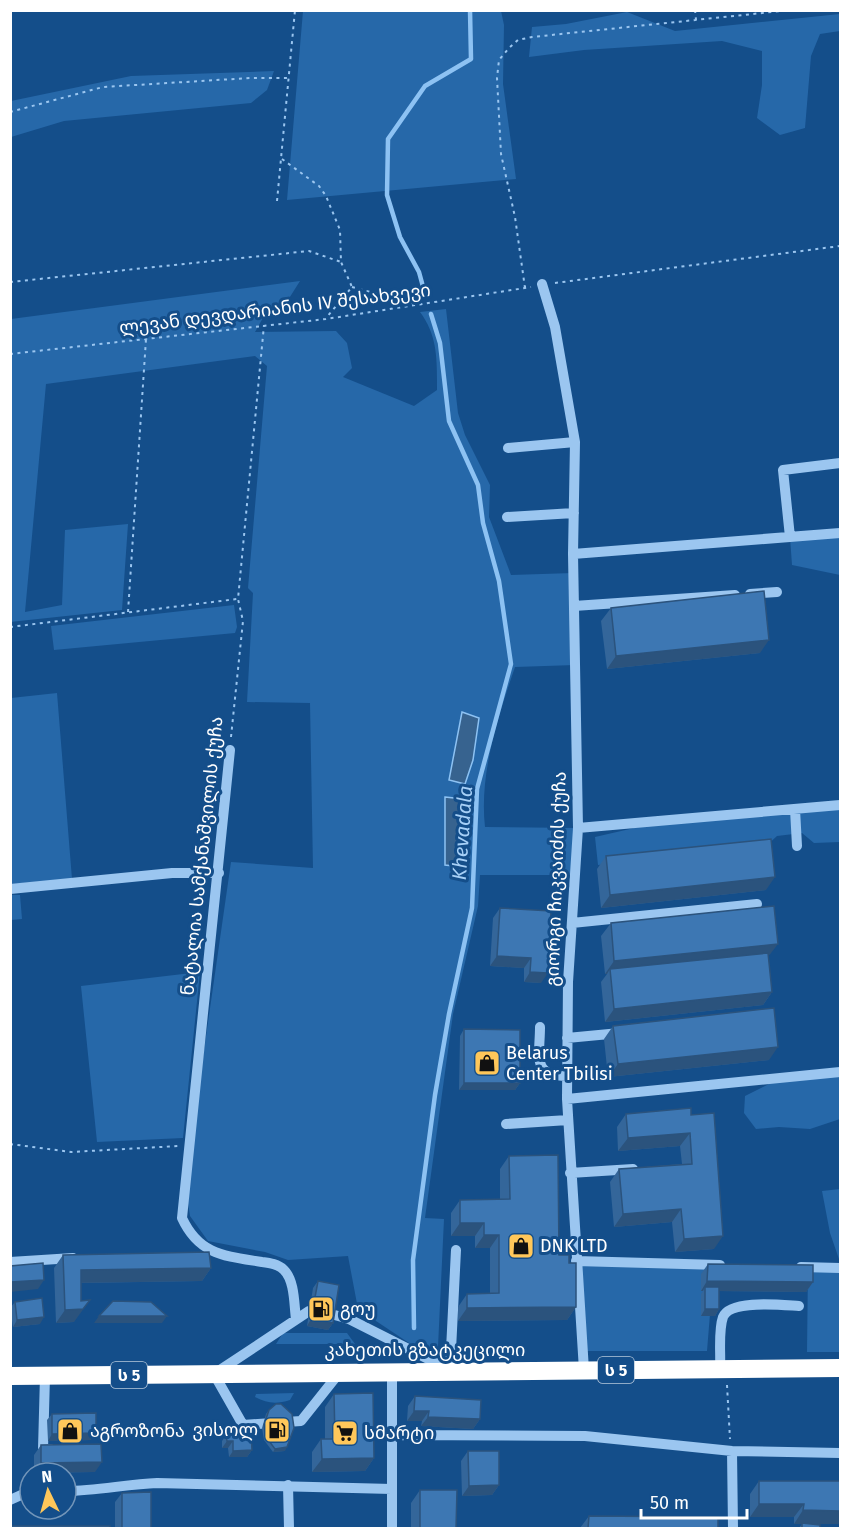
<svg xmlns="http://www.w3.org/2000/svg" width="851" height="1539" font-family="'Fira Sans','Noto Sans Georgian',sans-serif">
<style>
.green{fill:#2668a9}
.water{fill:#37638f;stroke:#8dc2f3;stroke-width:1.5}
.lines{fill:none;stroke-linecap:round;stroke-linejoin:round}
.stream{stroke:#8dc2f3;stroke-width:4.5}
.path{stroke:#9bc6f0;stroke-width:2;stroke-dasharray:3 4.5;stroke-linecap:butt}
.minor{stroke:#9bc6f0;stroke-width:10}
.highway{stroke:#fff;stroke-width:18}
.wall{fill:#34669a}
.shaded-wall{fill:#2b537d}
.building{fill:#3d77b3;stroke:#2b537d;stroke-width:1.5}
.labels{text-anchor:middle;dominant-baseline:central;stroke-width:6;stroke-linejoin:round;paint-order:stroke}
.shield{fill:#144e8a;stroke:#b8cadc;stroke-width:1.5}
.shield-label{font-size:16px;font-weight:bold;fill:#fff}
.street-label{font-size:18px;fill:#fff;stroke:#144e8a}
.poi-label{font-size:18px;fill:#fff;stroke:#144e8a;text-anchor:start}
.water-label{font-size:20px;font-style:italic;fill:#a7d0f7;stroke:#144e8a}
</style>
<rect width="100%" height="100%" fill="#144e8a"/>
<path class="green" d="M303 11H501L504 25 503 84 516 179 287 200Z
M627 12 675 31 840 14V31L820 34 811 56 805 128 780 135 757 118 762 85V51L722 41 584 50 529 57 532 27 566 24Z
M274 71 267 90 251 103 64 121 11 137V101L131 76Z
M300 281 288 300 268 309 255 332 336 331 347 343 352 368 343 377 414 406 437 390C437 361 438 336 420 312L446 309 458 413 465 435 490 485 489 517 511 575 573 573 575 665 515 667C498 717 479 774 485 827L578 828 575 875H480L478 906 453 1014 425 1218 444 1219 438 1347H415L358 1309 348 1256 288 1260 265 1252 208 1241 190 1216 188 1203 197 1099 231 862 313 868 310 703 247 702 253 593 248 588 267 366 255 356 46 384 25 612 62 605 65 530 128 524 122 610 10 622 11 319Z
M840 533V575L792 565 790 537Z
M234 605 237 627 235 633 54 650 51 626Z
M57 693 72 879 11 884V698Z
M840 805V842L814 843 802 833 777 836 764 848 598 865 595 837 669 820Z
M11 895H20L22 919 11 920Z
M200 972 183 1138 97 1142 81 986Z
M840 1072V1119L810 1129 779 1127 756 1129 744 1113 745 1096 781 1078Z
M840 1189V1262L830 1233 822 1191Z
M576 1261 714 1265 707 1351H582Z
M808 1267 840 1268V1352H807Z
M283 1333H347L355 1344H276Z
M294 1393 290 1400C277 1404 268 1404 255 1397L256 1394Z"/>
<path class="water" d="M462 712 479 718 473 760 465 784 449 780Z
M445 797 463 799 465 842 462 867 445 865Z"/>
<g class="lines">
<path class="stream" d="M425 294 419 272 400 237 387 195 388 139 425 86 471 59 470 10
M414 1328 413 1260 435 1095 449 1014 472 908 477 789 511 664 499 581 483 523 478 485 449 421 440 343 431 314"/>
<path class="path" d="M695 10 696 20
M10 112 103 87 250 78H290
M282 159 319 186 326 196 340 230 341 262 352 287 326 318
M277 201 295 10
M10 282 309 251 341 262
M555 283 840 246
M352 287 416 304
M525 288 515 217 501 154 497 78 499 60 509 48 518 40 532 37 791 10
M10 354 326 319 531 287
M128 612 146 339
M10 627 237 599
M231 737 243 621 238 599 264 325
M10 1144 71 1152 178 1146
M727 1385 730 1439"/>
<path class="minor" d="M542 284 555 327 575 442 573 554 578 828 568 982 567 1099 584 1370
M508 448 575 442
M507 517 574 513
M790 537 783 470 840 463
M573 554 840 533
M750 594 777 592
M574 606 735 595
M230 750 182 1218C199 1255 225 1256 262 1262 270 1263 278 1264 284 1270 295 1281 294 1305 296 1319
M795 809 797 846
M578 828 840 805
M10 889 172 873H219
M572 923 757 904
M540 1027C540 1056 531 1076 567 1076
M567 1038 620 1033
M567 1099 840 1072
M506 1124 568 1120
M570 1173 633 1169
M576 1261 720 1265
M10 1262 73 1258
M801 1267 840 1268
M309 1311 214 1374 243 1425 301 1421 340 1372
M331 1314 349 1319 450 1370 456 1250
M720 1369C721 1353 718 1331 723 1317 730 1299 782 1305 799 1306
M45 1376 43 1449H53
M392 1435 585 1436 732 1451 840 1453
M732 1451 733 1528
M288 1485 289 1528
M66 1491C97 1491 127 1484 157 1483L392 1489
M10 1500 30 1491
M392 1528V1372"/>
<path class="highway" d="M10 1376 840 1368"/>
</g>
<path class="wall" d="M611 608 760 653 607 669 601 621Z
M606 856 766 890 601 908 597 869Z
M500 908 551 911 541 983 524 982V968L490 966 493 918Z
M611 923 768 957 772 992 763 1005 605 1022 601 982 607 974H605L601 936Z
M613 1026 769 1060 608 1077 604 1039Z
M464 1029 520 1083 515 1090H459L460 1036Z
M626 1114 691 1115 714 1249 675 1252 672 1222 614 1227 610 1182 619 1169 682 1164 680 1146 618 1151 617 1127Z
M509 1156 559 1255 569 1263 576 1307 567 1320 458 1321V1307L467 1294H490V1248H475V1236H451V1213L460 1200 500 1199V1169Z
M63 1255 211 1268 202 1281 81 1283 74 1322 56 1323 54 1268Z
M708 1264 813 1282 806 1292 719 1291V1309L715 1316H701V1294L703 1291H701V1274Z
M318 1281 333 1323 328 1330 307 1326 313 1288Z
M15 1302 40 1324 13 1327 10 1308Z
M334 1394 374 1458 365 1471 312 1472V1452L321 1439H325V1407Z
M415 1396 480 1419 473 1429 421 1426 422 1421H407L408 1406Z
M269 1410 285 1451 273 1452 264 1440 262 1428 266 1414Z
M52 1414 91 1440 48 1441 47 1420Z
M226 1435 252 1450 247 1457H229L228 1448H222V1441Z
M41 1445 95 1472 34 1473V1455Z
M468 1451 499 1485 492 1495 462 1496 461 1461Z
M759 1481H840L804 1524 820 1528H799L802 1524H794V1517H750V1494Z
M420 1490 456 1528H411V1503Z
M122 1493 151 1528H115V1502Z
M589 1516 718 1528H580Z"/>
<path class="shaded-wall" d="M769 640 760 653 607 669 616 656Z
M775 877 766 890 601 908 610 895Z
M778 944 768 957 610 969 607 974H605L614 961Z
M497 956 531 958 524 968 490 966Z
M530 972 548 973 541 983 524 982Z
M772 992 763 1005 605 1022 614 1009Z
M778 1047 769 1060 608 1077 618 1064Z
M464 1083H520L515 1090H459Z
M690 1133 680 1146 618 1151 628 1138Z
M681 1209 672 1222 614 1227 623 1214Z
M460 1223H484L475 1236H451Z
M484 1235H499L490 1248H475Z
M723 1236 714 1249 675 1252 684 1239Z
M211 1268 202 1281 71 1283 81 1270Z
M44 1280 38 1289 10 1292V1282Z
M707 1281 813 1282 806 1292 705 1291V1287L703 1291H701Z
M90 1300 74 1322 56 1323 65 1310Z
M576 1307 567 1320 458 1321 467 1308Z
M705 1309H719L715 1316H701Z
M99 1316H167L162 1323H94Z
M44 1317 40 1324 13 1327 17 1320Z
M311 1319 333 1323 328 1330 307 1326Z
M414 1411H429L422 1421H407Z
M428 1417 480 1419 473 1429 421 1426Z
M96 1433 91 1440 48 1441 52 1434Z
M227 1441H233L228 1448H222Z
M287 1447 285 1451 273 1452 275 1449Z
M252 1450 247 1457H229L233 1451Z
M374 1458 365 1471 312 1472 322 1459Z
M102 1462 95 1472 34 1473 41 1463Z
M499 1485 492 1495 462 1496 469 1486Z
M759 1504H804L794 1517H750Z
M803 1510 840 1511V1524H794Z"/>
<path class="building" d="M764 591 769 640 616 656 611 608Z
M771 839 775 877 610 895 606 856Z
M774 906 778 944 614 961 611 923Z
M500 908 551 911 548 973 530 972 531 958 497 956Z
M768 953 772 992 614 1009 610 969Z
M774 1008 778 1047 618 1064 613 1026Z
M464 1029 520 1030V1083H464Z
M691 1108V1115L714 1113 723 1236 684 1239 681 1209 623 1214 619 1169 692 1164 690 1133 628 1138 626 1114Z
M558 1155 559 1255H569V1263H576V1307L467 1308V1294L499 1293V1235H484V1223H460V1200L510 1199 509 1156Z
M209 1252 211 1268 81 1270V1301L90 1300 83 1309 65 1310 63 1255Z
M43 1263 44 1280 10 1282V1266Z
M708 1264 813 1265V1282L707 1281Z
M318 1281 339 1285 333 1323 311 1319Z
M705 1287H719V1309H705Z
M42 1298 44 1317 17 1320 15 1302Z
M113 1301 151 1302 167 1316H99Z
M373 1393 374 1458 322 1459 321 1439H335L334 1394Z
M415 1396 481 1400 480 1419 428 1417 429 1411H414Z
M276 1404H281L292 1414 294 1428 287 1447 275 1449 266 1437 264 1425 269 1410Z
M96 1413V1433L52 1434V1414Z
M251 1434 252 1450 233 1451V1441H227L226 1435Z
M101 1444 102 1462 41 1463V1445Z
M468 1451H499V1485L469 1486Z
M759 1481H840V1511L803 1510 804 1504H759Z
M420 1490H457L456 1528H420Z
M151 1492V1528H122V1493Z
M589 1516 718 1517V1528H588Z
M802 1523 820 1525V1528H802Z
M10 1526H110V1528H10Z"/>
<defs>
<symbol id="shop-square" viewBox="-11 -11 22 22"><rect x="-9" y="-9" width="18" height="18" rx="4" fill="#ffc75a" stroke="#144e8a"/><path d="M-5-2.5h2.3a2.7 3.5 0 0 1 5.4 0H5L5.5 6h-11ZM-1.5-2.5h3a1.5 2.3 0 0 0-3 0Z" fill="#111"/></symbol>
<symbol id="fuel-square" viewBox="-11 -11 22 22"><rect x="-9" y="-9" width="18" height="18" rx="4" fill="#ffc75a" stroke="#144e8a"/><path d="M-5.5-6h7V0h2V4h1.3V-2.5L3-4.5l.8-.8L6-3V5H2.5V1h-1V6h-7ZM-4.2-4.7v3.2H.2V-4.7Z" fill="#111"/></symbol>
<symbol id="supermarket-square" viewBox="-11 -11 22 22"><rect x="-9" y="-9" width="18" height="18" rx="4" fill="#ffc75a" stroke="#144e8a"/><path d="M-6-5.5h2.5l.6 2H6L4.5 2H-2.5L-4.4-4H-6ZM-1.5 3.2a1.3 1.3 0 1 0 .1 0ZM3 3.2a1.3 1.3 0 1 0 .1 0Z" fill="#111"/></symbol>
</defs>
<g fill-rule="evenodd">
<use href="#shop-square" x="472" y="1048" width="30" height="30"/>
<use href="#shop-square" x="506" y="1231" width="30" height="30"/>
<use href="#fuel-square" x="306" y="1294" width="30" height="30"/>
<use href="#fuel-square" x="262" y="1415" width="30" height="30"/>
<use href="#shop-square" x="55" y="1416" width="30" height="30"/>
<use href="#supermarket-square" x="330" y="1418" width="30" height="30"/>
</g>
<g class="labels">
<g class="shield">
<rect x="598" y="1357" width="36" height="26" rx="4.5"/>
<rect x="111" y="1362" width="36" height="26" rx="4.5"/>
</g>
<g class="shield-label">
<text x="616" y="1370">ს 5</text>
<text x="129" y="1375">ს 5</text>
</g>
<g class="street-label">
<text transform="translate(275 309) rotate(-7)">ლევან დევდარიანის IV შესახვევი</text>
<text transform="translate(202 856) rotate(-84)">ნატალია სამქანაშვილის ქუჩა</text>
<text transform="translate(556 879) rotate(-88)">გიორგი ჩიკვაიძის ქუჩა</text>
<text x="425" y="1350">კახეთის გზატკეცილი</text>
</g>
<g class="poi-label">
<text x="506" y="1053">Belarus<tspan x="506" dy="21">Center Tbilisi</tspan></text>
<text x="540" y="1246">DNK LTD</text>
<text x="340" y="1309">გოუ</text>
<text x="258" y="1430" text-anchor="end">ვისოლ</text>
<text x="90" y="1431">აგროზონა</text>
<text x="364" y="1433">სმარტი</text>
</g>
<g class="water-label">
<text transform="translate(462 833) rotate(-86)">Khevadala</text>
</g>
</g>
<rect width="851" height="1539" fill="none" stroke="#ffffff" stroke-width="24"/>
<g transform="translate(48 1491) rotate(355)"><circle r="28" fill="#144e8a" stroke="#7295b9" stroke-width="1.5"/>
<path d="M0-4.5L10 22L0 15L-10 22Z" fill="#ffc75a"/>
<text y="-9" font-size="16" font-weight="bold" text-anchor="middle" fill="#ffffff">N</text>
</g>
<path d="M641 1509v9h106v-9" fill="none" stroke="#ffffff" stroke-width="3"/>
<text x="650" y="1509" font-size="18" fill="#ffffff" stroke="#144e8a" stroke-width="4.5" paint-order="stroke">50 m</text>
</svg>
